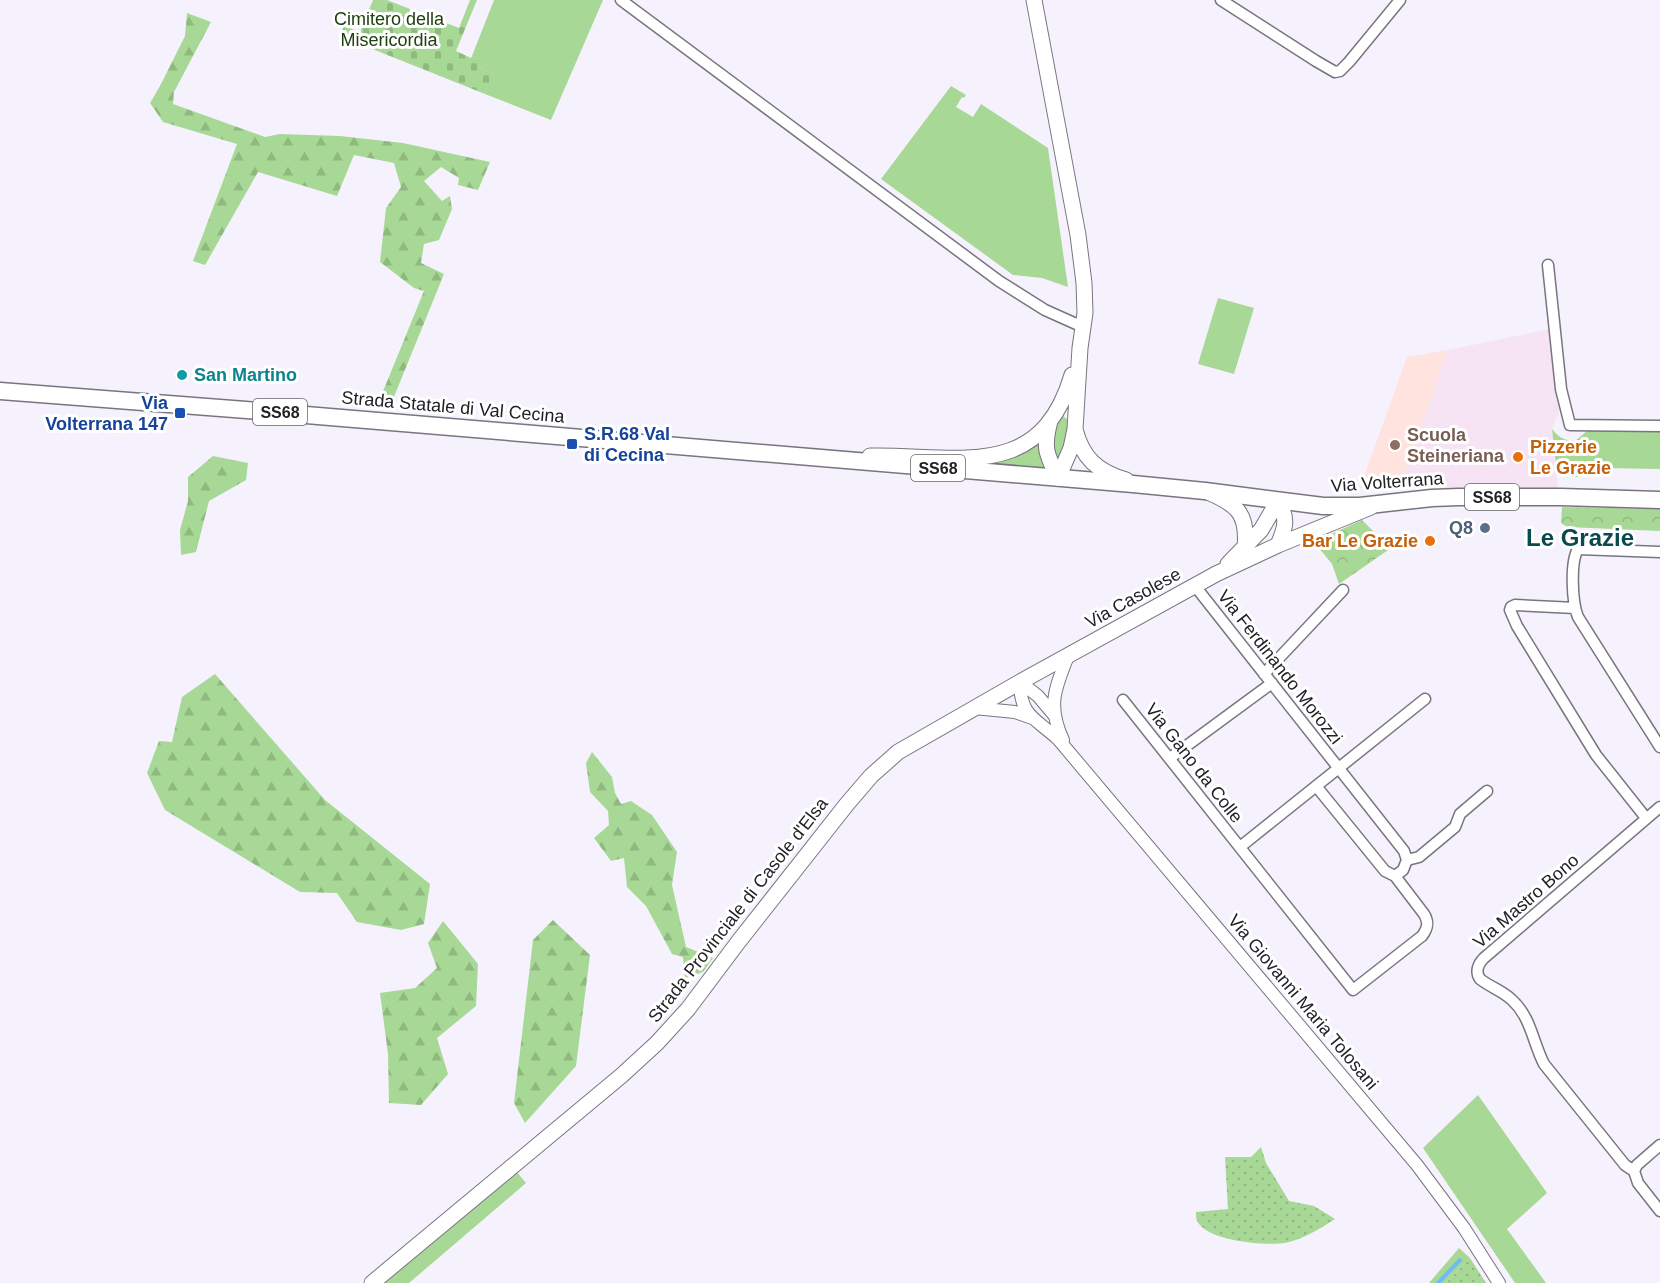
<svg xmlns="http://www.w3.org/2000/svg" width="1660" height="1283" font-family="Arial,sans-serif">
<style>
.commercial{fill:#f6e3f4}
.education{fill:#fee3de}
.grass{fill:#a8d895}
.forest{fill:url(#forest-firs)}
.cemetery{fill:url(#cemetery-stones)}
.park{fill:url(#park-crowns)}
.garden{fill:url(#garden-dots)}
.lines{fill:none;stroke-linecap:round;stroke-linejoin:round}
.stream{stroke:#70bbf6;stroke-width:4}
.minor-casing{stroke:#78757f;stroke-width:13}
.tertiary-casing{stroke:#78757f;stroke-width:14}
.secondary-casing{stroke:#78757f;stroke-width:17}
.primary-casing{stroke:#78757f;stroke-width:19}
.minor{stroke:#fff;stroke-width:10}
.tertiary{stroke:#fff;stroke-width:12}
.secondary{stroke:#fff;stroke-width:15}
.primary{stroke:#fff;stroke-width:16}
.culture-dot{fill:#0f9aa8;stroke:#fff;stroke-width:2}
.transit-dot{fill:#1a4fb4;stroke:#fff;stroke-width:2}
.education-dot{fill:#8d6e63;stroke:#fff;stroke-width:2}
.food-dot{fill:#e8710a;stroke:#fff;stroke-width:2}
.service-dot{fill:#5c6f8a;stroke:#fff;stroke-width:2}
.labels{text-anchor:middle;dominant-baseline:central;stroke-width:6;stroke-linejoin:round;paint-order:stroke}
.shield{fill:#fff;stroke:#646466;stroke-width:1.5}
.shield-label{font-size:16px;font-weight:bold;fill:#222125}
.park-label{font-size:18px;fill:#1f400e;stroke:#fff}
.culture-label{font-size:18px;font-weight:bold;fill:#0d838f;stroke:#fff;text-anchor:start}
.transit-label{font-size:18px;font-weight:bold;fill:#164399;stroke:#fff;text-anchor:end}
.street-label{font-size:18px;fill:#222125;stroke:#fff}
.education-label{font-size:18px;font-weight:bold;fill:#785e54;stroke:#fff;text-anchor:start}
.food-label{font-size:18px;font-weight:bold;fill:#c56008;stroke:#fff;text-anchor:start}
.service-label{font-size:18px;font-weight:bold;fill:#4e5e75;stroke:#fff;text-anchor:end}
.district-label{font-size:24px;font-weight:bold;fill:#094a4e;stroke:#fff}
</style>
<defs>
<pattern id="forest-firs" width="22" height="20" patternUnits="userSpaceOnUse" patternTransform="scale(1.5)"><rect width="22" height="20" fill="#a8d895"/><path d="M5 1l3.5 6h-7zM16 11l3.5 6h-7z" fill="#90b980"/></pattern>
<pattern id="cemetery-stones" width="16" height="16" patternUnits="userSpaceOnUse" patternTransform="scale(1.5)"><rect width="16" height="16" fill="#a8d895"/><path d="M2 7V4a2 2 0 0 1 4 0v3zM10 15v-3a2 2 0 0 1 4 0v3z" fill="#90b980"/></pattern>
<pattern id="park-crowns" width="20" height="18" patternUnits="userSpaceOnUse" patternTransform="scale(1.5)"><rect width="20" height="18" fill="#a8d895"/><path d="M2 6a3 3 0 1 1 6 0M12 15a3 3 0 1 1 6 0" fill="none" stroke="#90b980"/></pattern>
<pattern id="garden-dots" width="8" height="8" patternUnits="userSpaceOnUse" patternTransform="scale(1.5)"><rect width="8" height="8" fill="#a8d895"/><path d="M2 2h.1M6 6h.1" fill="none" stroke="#90b980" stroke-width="1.8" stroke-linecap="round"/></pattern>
</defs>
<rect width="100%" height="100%" fill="#f5f2fd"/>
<path class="commercial" d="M1550 329 1560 409 1552 429 1558 490 1437 487 1399 489 1448 350Z"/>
<path class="education" d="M1448 350 1399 489 1360 488 1407 357Z"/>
<path class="grass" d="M494 0H603L551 120 485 94 493 73 479 67 481 60 472 56Z
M951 86 966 95 964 98 962 97 956 107 973 117 981 104 1048 148 1068 287 1042 278 1013 275 881 179Z
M1218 298 1254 308 1234 374 1198 364Z
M1063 416C1064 417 1066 418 1067 419 1073 428 1061 456 1058 465 1053 447 1044 430 1063 416Z
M1552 429C1559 438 1564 440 1575 441L1587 431H1660V469L1602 468 1591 471 1585 474 1577 477 1557 474Z
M1041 438 1049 468 987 464 1003 459Z
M1478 1095 1547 1193 1507 1229 1546 1283H1515L1423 1148Z
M516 1171 526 1183 409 1283H382Z
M1459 1248 1470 1258 1446 1283H1429Z"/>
<path class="forest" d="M187 13 211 22 174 92 173 104 265 137 280 134 340 136 403 143 490 162 478 190 458 185 459 178 441 167 424 181 442 201 450 196 452 209 439 240 424 244 421 263 444 274 389 409 377 406 424 291 414 288 380 262 386 208 401 187 394 163 354 155 337 196 258 172 205 265 193 261 237 144 163 122 150 103 160 86 185 36Z
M213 456 248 463 246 480 209 501 196 552 181 555 180 530 188 501V477Z
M215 674 325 800 430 884 424 924 401 930 357 922 337 893 300 892 165 810 147 773 159 741 172 742 182 697Z
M592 752 612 777 615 793 621 804 631 801 652 815 677 852 672 885 686 947 713 958 703 972 685 978 683 957 672 954 646 906 627 887 624 858 611 861 594 838 609 825 608 811 590 792 586 763Z
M553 920 590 955 576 1066 525 1123 514 1103 533 940Z
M443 921 478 964 476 1006 437 1038 448 1074 421 1105 389 1103 388 1054 380 993 415 988 437 968 428 943Z"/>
<path class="cemetery" d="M373 0H387L410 9 409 13 431 22 433 18 459 28 470 0H477L456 51 471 58 472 56 482 60 479 67 494 73 485 94 340 36 344 26 360 32Z"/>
<path class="park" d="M1562 507 1660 509V531L1567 527 1561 523Z
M1362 520 1376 534 1394 546 1339 584 1332 564 1314 542Z"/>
<path class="garden" d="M1261 1147 1266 1163 1289 1201 1314 1206 1335 1219C1319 1229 1304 1239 1285 1243 1265 1246 1213 1241 1200 1225 1196 1221 1196 1217 1196 1212L1228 1209 1225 1157H1251Z
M1470 1258 1486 1283H1446Z"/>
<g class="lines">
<path class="stream" d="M1438 1283 1460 1260"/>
<defs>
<path id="minor" d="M621 0 999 281 1045 310 1083 327
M1221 0 1316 61 1335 72 1340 71 1349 62 1400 0
M1548 265 1561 389 1570 425 1660 426
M1660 552 1578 549C1570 562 1572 603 1578 617L1660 747
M1195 586 1404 851 1407 860 1403 870 1395 876 1385 871 1316 786
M1575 608 1515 605 1511 607 1510 610 1517 626 1596 755 1646 818
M1264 674 1343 590
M1123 700 1353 990 1422 936C1428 928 1429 922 1424 914L1395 876
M1170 758 1272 683
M1240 847 1425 699
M1407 860 1419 857 1455 827 1460 814 1487 791
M1634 1171 1625 1165 1544 1064C1533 1043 1531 1017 1512 1000 1503 991 1490 987 1480 979 1475 972 1478 964 1484 958L1660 807
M1634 1171 1638 1183 1660 1211
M1634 1171 1637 1165 1660 1145"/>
<path id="tertiary" d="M1020 682C1020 716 1035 718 1058 739L1417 1165 1464 1228 1499 1283
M1020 682 1038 696 1054 715
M974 708 1015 712 1032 718
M1063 740C1047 706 1055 688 1068 656"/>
<path id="secondary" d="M1034 0 1078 235 1084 283 1085 313 1080 348 1075 429 1071 448 1058 478
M1050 421C1043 447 1046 454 1058 478
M1075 429C1082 458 1098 472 1126 480
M870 456C955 454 1040 484 1072 375
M1210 493C1238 505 1248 515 1245 547
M1278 545C1286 527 1288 518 1278 501
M1228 564 1261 530 1278 501
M372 1283 621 1076 657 1043 688 1009 739 941 847 804 871 776 898 752 1020 682 1216 574 1278 545 1371 507"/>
<path id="primary" d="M0 391 258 411 1133 484 1205 491 1323 506H1360L1432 498 1459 497H1561L1660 500"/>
</defs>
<use href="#minor" class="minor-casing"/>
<use href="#tertiary" class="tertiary-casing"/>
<use href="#secondary" class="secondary-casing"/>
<use href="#primary" class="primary-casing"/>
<use href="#minor" class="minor"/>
<use href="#tertiary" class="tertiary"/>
<use href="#secondary" class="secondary"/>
<use href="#primary" class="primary"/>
</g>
<circle class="culture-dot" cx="182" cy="375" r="6"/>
<g class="transit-dot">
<rect x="174" y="407" width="12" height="12" rx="3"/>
<rect x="566" y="438" width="12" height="12" rx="3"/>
</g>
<circle class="education-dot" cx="1395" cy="445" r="6"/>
<g class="food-dot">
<circle cx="1518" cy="457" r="6"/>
<circle cx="1430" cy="541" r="6"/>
</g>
<circle class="service-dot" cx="1485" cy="528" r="6"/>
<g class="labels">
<g class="shield">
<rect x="253" y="399" width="54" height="26" rx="4.5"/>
<rect x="911" y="455" width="54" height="26" rx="4.5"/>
<rect x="1465" y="484" width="54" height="26" rx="4.5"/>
</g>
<g class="shield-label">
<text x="280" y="412">SS68</text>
<text x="938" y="468">SS68</text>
<text x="1492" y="497">SS68</text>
</g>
<g class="park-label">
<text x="389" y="19">Cimitero della<tspan x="389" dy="21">Misericordia</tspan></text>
</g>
<g class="culture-label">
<text x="194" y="375">San Martino</text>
</g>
<g class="transit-label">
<text x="168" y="403">Via<tspan x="168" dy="21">Volterrana 147</tspan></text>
<text x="584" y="434" text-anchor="start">S.R.68 Val<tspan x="584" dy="21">di Cecina</tspan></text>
</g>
<g class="street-label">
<text transform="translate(453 407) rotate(5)">Strada Statale di Val Cecina</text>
<text transform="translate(1387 482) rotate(-4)">Via Volterrana</text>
<text transform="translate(1133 598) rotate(-29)">Via Casolese</text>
<text transform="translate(1280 667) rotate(52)">Via Ferdinando Morozzi</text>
<text transform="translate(1194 763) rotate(52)">Via Gano da Colle</text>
<text transform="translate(1526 901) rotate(-41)">Via Mastro Bono</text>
<text transform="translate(738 910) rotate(-52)">Strada Provinciale di Casole d'Elsa</text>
<text transform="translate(1303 1002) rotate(50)">Via Giovanni Maria Tolosani</text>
</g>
<g class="education-label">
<text x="1407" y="435">Scuola<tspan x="1407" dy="21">Steineriana</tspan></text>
</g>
<g class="food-label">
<text x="1530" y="447">Pizzerie<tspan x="1530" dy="21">Le Grazie</tspan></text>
<text x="1418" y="541" text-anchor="end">Bar Le Grazie</text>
</g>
<g class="service-label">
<text x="1473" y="528">Q8</text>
</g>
<g class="district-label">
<text x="1580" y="537">Le Grazie</text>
</g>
</g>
</svg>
